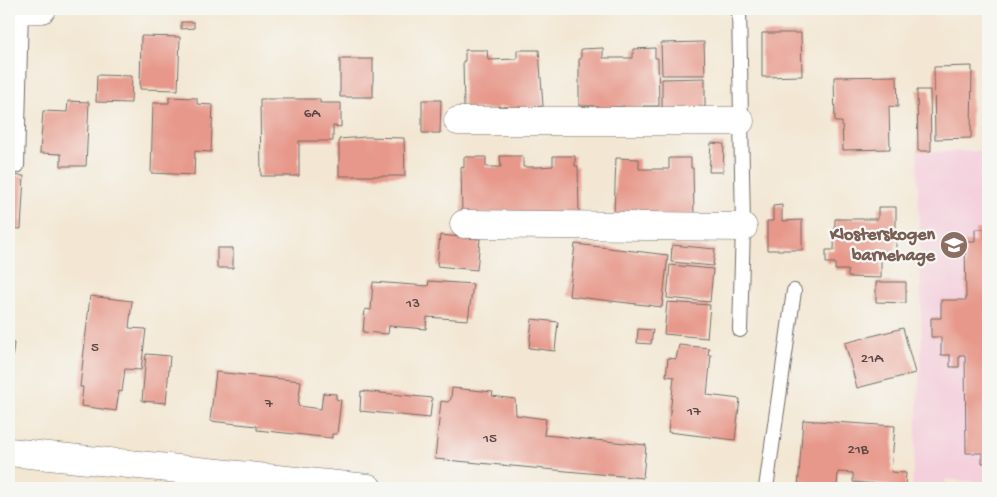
<svg xmlns="http://www.w3.org/2000/svg" width="997" height="497" font-family="'Gochi Hand',sans-serif">
<style>
.built{fill:#f4cfdc}
.building{fill:#e7988a}
.lines{fill:none;stroke-linecap:round;stroke-linejoin:round}
.service-casing{stroke:#716d66;stroke-width:16}
.minor-casing{stroke:#716d66;stroke-width:29}
.service{stroke:#fff;stroke-width:14}
.minor{stroke:#fff;stroke-width:28}
.labels{text-anchor:middle;dominant-baseline:central;stroke-width:4.5;stroke-linejoin:round;paint-order:stroke}
.number-label{font-size:15px;fill:#5a4643}
.education-label{font-size:18px;font-weight:bold;fill:#785e54;stroke:#f6f6f2;text-anchor:end}
</style>
<rect width="100%" height="100%" fill="#f6f6f2"/>
<filter id="ink" filterUnits="userSpaceOnUse"><feTurbulence type="fractalNoise" baseFrequency=".02" numOctaves="2"/><feDisplacementMap in="SourceGraphic" scale="10" xChannelSelector="R" yChannelSelector="G"/><feConvolveMatrix kernelMatrix="1 2 1 2 8 2 1 2 1" color-interpolation-filters="sRGB"/></filter>
<filter id="wash" filterUnits="userSpaceOnUse"><feTurbulence type="fractalNoise" baseFrequency=".0096" numOctaves="4" result="noise"/><feDisplacementMap in="SourceGraphic" scale="20" xChannelSelector="R" yChannelSelector="G"/><feGaussianBlur stdDeviation="1.12" result="paint"/><feColorMatrix in="noise" values="0 0 0 0 0 0 0 0 0 0 0 0 0 0 0 0 0 1.4 0 .05"/><feComposite in="paint" operator="in"/></filter>
<g filter="url(#wash)">
<rect width="100%" height="100%" fill="#f3e7d3"/>
<path class="built" d="M988 151V483L946 479 944 488H912L922 337 917 152Z"/>
<g id="blocks">
<path class="building" d="M181 22H194V28L181 29Z
M762 33H801L802 76 762 77Z
M141 36 180 37 178 90 140 89Z
M704 42 705 75H662L661 43Z
M603 48V58H633V49L655 48V58H658L659 106H643V108H624V106L594 109V106H579V59H581V49Z
M465 50H487L488 60 517 59V50H539L543 106 508 110V107H497L498 110 464 108 463 61H465Z
M340 59H373V97H340Z
M972 66 971 138 935 139 934 67Z
M97 75 132 76 131 103 96 102Z
M897 76 898 107 889 106 890 149 843 150 842 122H835L834 77Z
M705 78V111L662 112V79Z
M917 90H930L931 151H918Z
M169 97 197 98V104L213 105 211 152 195 151 194 175 151 173 153 103H169Z
M260 99H320V103H341V127L333 126V141H299V176H261Z
M422 100H441L440 133H422Z
M68 101 89 102 86 166H61V154L40 153 43 111 67 112Z
M366 137 404 138 405 176H339V139Z
M711 143 724 144 723 172H709Z
M500 156H523V167H538L553 166V156H575V166H578L579 213 462 214 461 167 464 168V157H486V167H501Z
M616 158 639 159V169H669V158H691V168H693L694 215H614Z
M9 175 24 176 21 229 9 228Z
M782 205V221L802 220V250H767V221H773V206Z
M878 207H896V254H881V278L848 277V270H835V263H826V250H834L835 219H878Z
M975 229H988V463H982V453H966L965 355H959V367H950V355H941V337H931V318H941V300H966L965 242H975Z
M440 235 480 239 477 270 437 266Z
M575 244 668 255 662 307 569 296Z
M672 245 715 249 713 266 671 262Z
M217 248H233V268H217Z
M670 265 713 269 710 302 667 298Z
M429 281 473 284 468 320 427 317 426 329 389 326 388 334 363 332 365 309 371 310 373 282 428 286Z
M876 282H906V303L876 302Z
M90 296 132 301 129 328 146 329 141 370 125 369 122 392 119 391 116 411 81 406 83 387H80Z
M667 302 710 305 707 338 664 334Z
M532 319 558 322 555 351 529 348Z
M903 328 915 373 857 388 845 343Z
M638 329 653 330 651 344 637 343Z
M9 342 14 343 12 361H9Z
M679 345 709 348 708 355H711L707 395 740 399 735 440 668 432 674 377 666 376 668 358 676 359Z
M146 354 170 356 166 403 142 401Z
M216 372 301 381 298 406 321 409 323 393 336 394V399L341 400 337 434H332V438L257 430V426L210 421Z
M452 388 493 392 492 396 515 399 516 415 546 419 544 435 646 445 643 478 435 459 441 401 448 402 451 399Z
M361 391 432 398 430 418 360 411Z
M803 420 895 426 891 472 906 473 905 488H889V485L853 482V473L838 472 837 488H798Z"/>
</g>
</g>
<g filter="url(#ink)">
<use href="#blocks" fill-opacity="0" stroke="#716d66" stroke-width="1"/>
<g class="lines">
<defs>
<path id="service" d="M739 9 743 227 740 330
M17 166 21 9
M766 488 794 291"/>
<path id="minor" d="M9 10 42 9
M458 121H740
M464 224 743 227
M9 452 368 488"/>
</defs>
<use href="#service" class="service-casing"/>
<use href="#minor" class="minor-casing"/>
<use href="#service" class="service"/>
<use href="#minor" class="minor"/>
</g>
</g>
<defs>
<symbol id="school-disc" viewBox="-11 -11 22 22"><circle r="9.5" fill="#8d6e63" stroke="#f6f6f2"/><path d="M0-5L7-2L0 1L-7-2ZM-4 1L0 2.5L4 1V4Q0 6-4 4Z" fill="#fff"/></symbol>
</defs>
<g fill-rule="evenodd">
<use href="#school-disc" x="938" y="229" width="32" height="32"/>
</g>
<g class="labels">
<g class="number-label">
<text x="312" y="114">6A</text>
<text x="413" y="304">13</text>
<text x="95" y="348">5</text>
<text x="872" y="359">21A</text>
<text x="269" y="404">7</text>
<text x="694" y="412">17</text>
<text x="490" y="439">15</text>
<text x="858" y="450">21B</text>
</g>
<g class="education-label">
<text x="935" y="235">Klosterskogen<tspan x="935" dy="21">barnehage</tspan></text>
</g>
</g>
<rect width="997" height="497" fill="none" stroke="#f6f6f2" stroke-width="30"/>
</svg>
